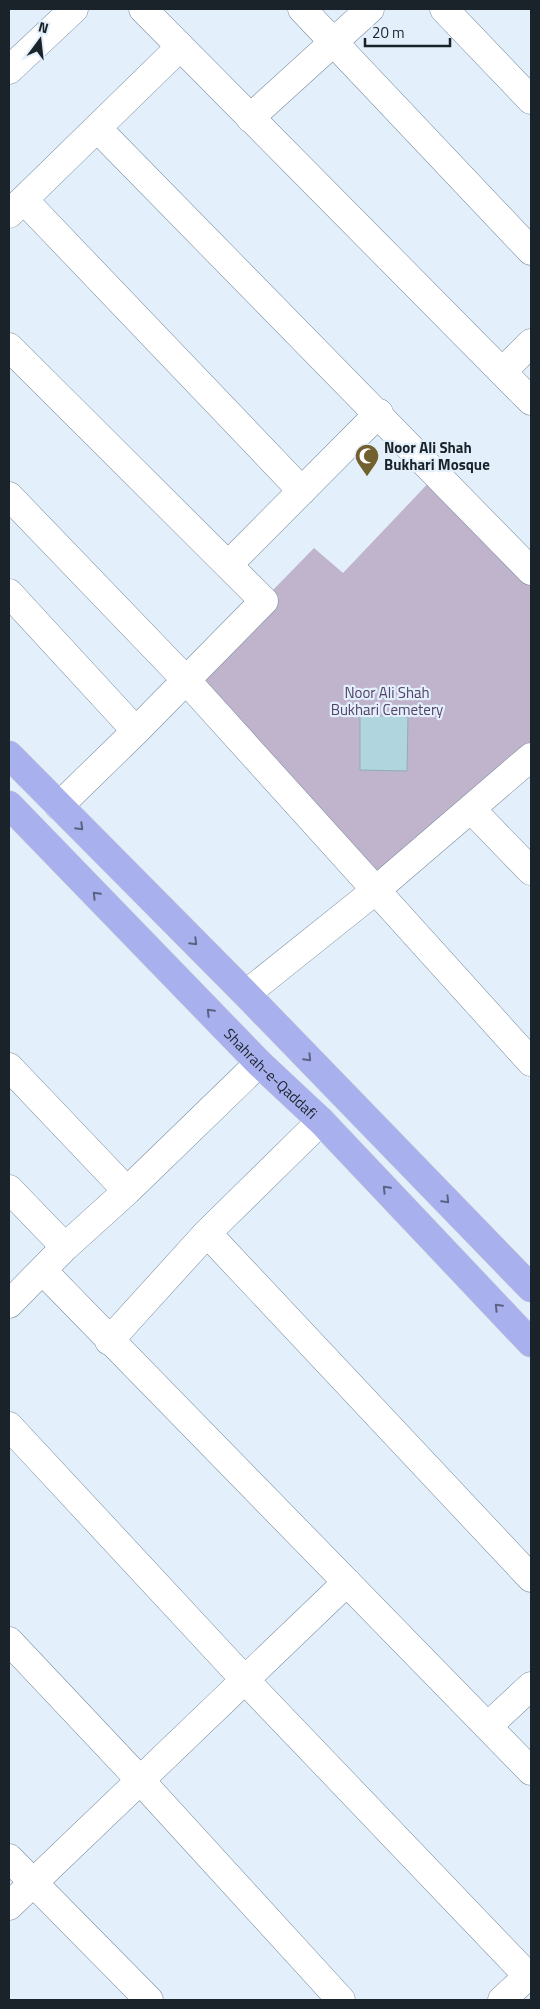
<svg xmlns="http://www.w3.org/2000/svg" width="540" height="2009" font-family="'Titillium Web',sans-serif">
<style>
.green{fill:#c0b4cd}
.building{fill:#b0d5de;stroke:#8fadb5}
.lines{fill:none;stroke-linecap:round;stroke-linejoin:round}
.street-casing{stroke:#788b9d;stroke-width:29}
.secondary-casing{stroke:#788b9d;stroke-width:29}
.primary-casing{stroke:#cdcfd0;stroke-width:29}
.street{stroke:#fff;stroke-width:28}
.secondary{stroke:#fff;stroke-width:28}
.primary{stroke:#a9b0ee;stroke-width:28}
.oneway{stroke:#5b6282}
.labels{text-anchor:middle;dominant-baseline:central;stroke-width:4.5;stroke-linejoin:round;paint-order:stroke}
.poi-label{font-size:15px;font-weight:bold;fill:#1b232a;stroke:#e3f0fc;text-anchor:start}
.park-label{font-size:15px;fill:#554069;stroke:#e3f0fc}
.street-label{font-size:15px;fill:#1b232a;stroke:#e3f0fc}
</style>
<rect width="100%" height="100%" fill="#e3f0fc"/>
<path class="green" d="M437 474 531 573V753L377 890 185 680 314 548 343 573Z"/>
<path class="building" d="M360 715 408 717 407 771 360 770Z"/>
<g class="lines">
<defs>
<path id="street" d="M302 9 531 251
M444 9 531 100
M9 70 74 9
M250 118 370 9
M97 128 531 571
M24 200 302 491
M9 214 180 47
M9 347 264 601 136 731 59 806
M9 496 186 680 531 1062
M229 564 379 413
M9 593 136 731
M471 809 531 871
M246 994 376 890 531 757
M9 1067 127 1191
M9 1189 65 1247
M207 1233 531 1578
M43 1271 531 1771
M9 1304 65 1247 127 1191 259 1063
M109 1341 207 1233 321 1121
M9 1426 245 1680 528 1976
M9 1641 140 1780 341 2000
M488 1726 531 1686
M9 1858 149 2000
M9 1906 347 1582
M502 2000 531 1973"/>
<path id="secondary" d="M143 9 531 401
M503 371 531 343"/>
<g id="primary">
<path d="M9 755 246 994 531 1288"/>
<path id="s1" d="M9 805 259 1063 321 1121 531 1343"/>
</g>
</defs>
<use href="#street" class="street-casing"/>
<use href="#secondary" class="secondary-casing"/>
<use href="#primary" class="primary-casing"/>
<use href="#street" class="street"/>
<use href="#secondary" class="secondary"/>
<use href="#primary" class="primary"/>
</g>
<defs><path id="oneway-chevron" d="M-2-3.5L2.5 0L-2 3.5" fill="none" stroke-width="1.6" stroke-linecap="round" stroke-linejoin="round" transform="scale(1.25)"/></defs>
<g class="oneway">
<use href="#oneway-chevron" transform="translate(80 827) rotate(45)"/>
<use href="#oneway-chevron" transform="translate(96 895) rotate(-134)"/>
<use href="#oneway-chevron" transform="translate(194 942) rotate(45)"/>
<use href="#oneway-chevron" transform="translate(210 1012) rotate(-134)"/>
<use href="#oneway-chevron" transform="translate(308 1058) rotate(46)"/>
<use href="#oneway-chevron" transform="translate(386 1189) rotate(-134)"/>
<use href="#oneway-chevron" transform="translate(446 1200) rotate(46)"/>
<use href="#oneway-chevron" transform="translate(498 1307) rotate(-134)"/>
</g>
<defs>
<symbol id="mosque-pin" viewBox="-11 -11 22 30"><path d="M0 17L-7.5 6A9.5 9.5 0 1 1 7.5 6Z" fill="#72612f" stroke="#e3f0fc"/><path d="M3.5-4.9A6 6 0 1 0 3.5 4.9A5 5 0 1 1 3.5-4.9Z" fill="#fff"/></symbol>
</defs>
<g fill-rule="evenodd">
<use href="#mosque-pin" x="353" y="442" width="28" height="38"/>
</g>
<g class="labels">
<g class="poi-label">
<text x="384" y="447">Noor Ali Shah<tspan x="384" dy="17">Bukhari Mosque</tspan></text>
</g>
<g class="park-label">
<text x="387" y="692">Noor Ali Shah<tspan x="387" dy="17">Bukhari Cemetery</tspan></text>
</g>
<g class="street-label">
<text stroke="none"><textPath href="#s1" startOffset="375">Shahrah-e-Qaddafi</textPath></text>
</g>
</g>
<rect width="540" height="2009" fill="none" stroke="#1b232a" stroke-width="20"/>
<g transform="translate(40 40) rotate(15)" stroke="#e3f0fc" stroke-width="4" paint-order="stroke">
<path d="M0-4L9 19L0 12L-9 19Z" fill="#1b232a"/>
<text y="-8" font-size="14" font-weight="bold" text-anchor="middle" fill="#1b232a">N</text>
</g>
<path d="M365 38v8h85v-8" fill="none" stroke="#1b232a" stroke-width="2.5"/>
<text x="372" y="38" font-size="15" fill="#1b232a" stroke="#e3f0fc" stroke-width="4" paint-order="stroke">20 m</text>
</svg>
